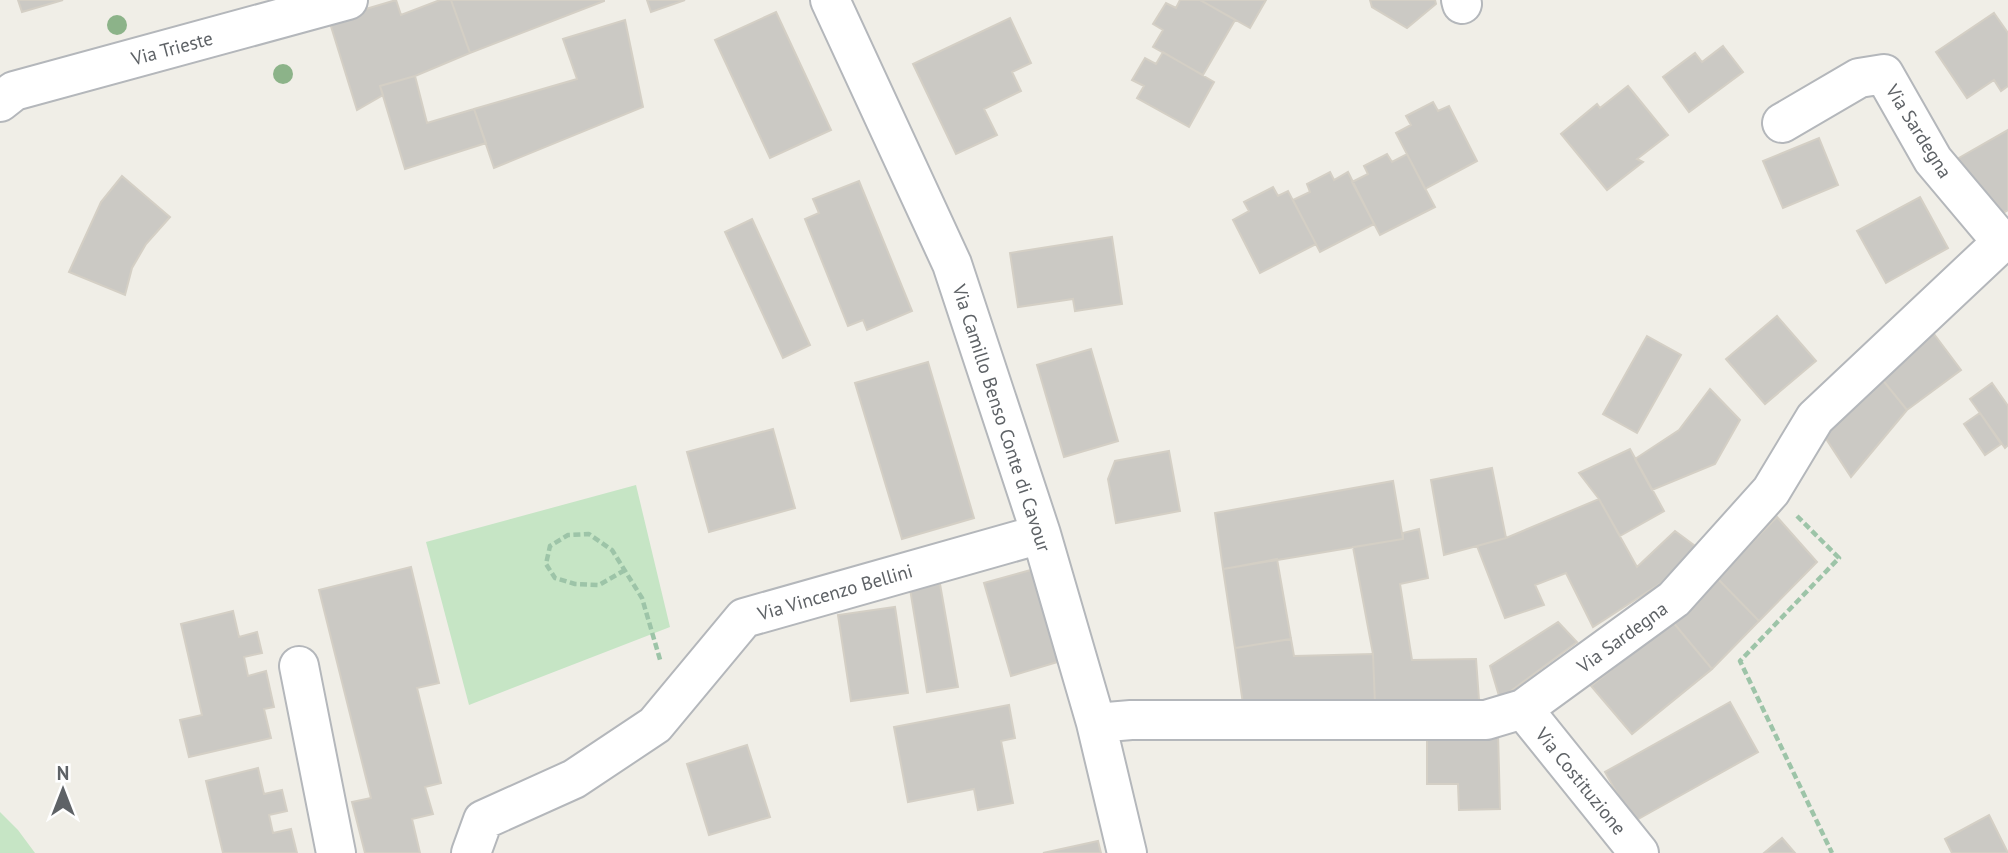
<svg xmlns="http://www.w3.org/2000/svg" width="2008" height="853" font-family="'PT Sans',sans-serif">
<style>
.green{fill:#c6e5c5}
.building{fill:#cbc9c4;stroke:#d4cfc5;stroke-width:2}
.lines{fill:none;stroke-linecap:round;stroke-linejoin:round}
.minor-casing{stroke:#b4b7bb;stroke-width:42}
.path{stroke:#9dc4a8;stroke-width:4.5;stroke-dasharray:7 3.5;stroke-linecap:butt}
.minor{stroke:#fff;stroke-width:38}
.tree{fill:#8cb389}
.labels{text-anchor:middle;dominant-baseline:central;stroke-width:5;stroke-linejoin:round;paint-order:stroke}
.street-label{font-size:19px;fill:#5e6266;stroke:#fff}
</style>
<rect width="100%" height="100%" fill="#f0eee7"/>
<path class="green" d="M636 485 670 627 469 705 426 542Z
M0 812 18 830 35 853H0Z"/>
<path class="building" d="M18 0H63L22 12Z
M396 0 401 15 440 0H451L470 53 415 76 380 86 383 95 357 110 329 20Z
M451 0H604V1L470 53Z
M647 0H685L651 12Z
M1180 0H1200L1235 20 1203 75 1153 47 1163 30 1153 24 1166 3 1176 8Z
M1200 0H1266L1250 28Z
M1370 0H1435L1436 4 1407 28 1372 7Z
M776 12 831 130 770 158 715 40Z
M1994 13 2008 33V86L2001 91 1994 80 1967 98 1936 52Z
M1010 18 1031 63 1012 72 1021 91 984 109 997 135 956 154 913 64Z
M625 20 643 107 494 168 474 109 577 79 563 39Z
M1723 46 1743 72 1689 112 1663 77 1695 53 1702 62Z
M1163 52 1214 82 1189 127 1137 98 1144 86 1132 80 1145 58 1156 64Z
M415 76 427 123 474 109 486 143 405 169 380 86Z
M1628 86 1668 135 1637 159 1643 162 1607 190 1561 134 1597 104 1600 108Z
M1433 102 1438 111 1449 106 1477 161 1425 189 1396 133 1411 125 1406 116Z
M2008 130V210L1993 219 1957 159Z
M1819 138 1838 185 1783 208 1763 161Z
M1387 154 1392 162 1407 154 1435 207 1380 235 1352 182 1368 174 1364 166Z
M1330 172 1334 180 1348 172 1374 224 1320 252 1293 200 1310 192 1307 184Z
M122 176 170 217 146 244 132 268 125 295 69 272 101 202Z
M859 181 912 311 867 330 863 320 848 326 805 219 819 213 813 199Z
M1273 187 1278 196 1288 191 1316 244 1260 273 1233 220 1249 211 1244 202Z
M1920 197 1948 248 1886 283 1857 231Z
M752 219 810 345 783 358 725 232Z
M1112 237 1122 304 1075 311 1073 299 1018 307 1010 253Z
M1777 316 1816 361 1765 404 1726 359Z
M1928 326 1961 370 1907 410 1877 373Z
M1647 336 1681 355 1637 433 1603 414Z
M1091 349 1118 441 1064 457 1037 365Z
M928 362 974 518 902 539 855 383Z
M1877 373 1907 410 1851 477 1821 431Z
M1992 383 2008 406V445L2005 448 1970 399Z
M1710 389 1740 420 1715 464 1652 490 1635 459 1679 430Z
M1980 413 2001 444 1985 455 1964 424Z
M773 429 795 508 709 532 687 452Z
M1630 449 1664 511 1620 536 1599 499 1579 473Z
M1169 451 1180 511 1116 523 1108 479 1115 461Z
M1492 468 1506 538 1444 555 1431 480Z
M1393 481 1403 539 1223 569 1215 513Z
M1599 499 1637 567 1675 531 1698 548 1661 583 1593 627 1566 573 1535 585 1544 605 1505 618 1477 546 1506 538Z
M1777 517 1817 562 1759 621 1717 578Z
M1419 529 1428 578 1400 584 1412 660 1476 659 1479 700 1375 704 1373 654 1353 547 1403 539V533Z
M1277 559 1291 639 1235 648 1223 569Z
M411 567 439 683 417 688 441 783 425 787 433 814 412 819 420 853H365L352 802 371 798 319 590Z
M1038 568 1064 660 1011 676 984 583Z
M1717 578 1759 621 1712 669 1672 621Z
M940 584 958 687 927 692 910 589Z
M895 607 908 693 851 701 838 615Z
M233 611 239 637 257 632 262 653 244 657 248 676 266 671 274 707 264 709 271 738 189 757 180 720 202 715 181 624Z
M1672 621 1712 669 1632 734 1591 686Z
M1558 622 1577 642 1500 699 1490 666Z
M1291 639 1294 656 1373 654 1375 704 1244 711 1235 648Z
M1730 702 1758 752 1633 822 1605 772Z
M1009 705 1015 738 1001 741 1013 803 978 810 974 789 908 802 894 727Z
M1498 732 1500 809 1459 810 1458 784H1427V734Z
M747 745 770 817 709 835 687 764Z
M258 768 264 794 282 790 287 811 269 815 273 833 291 829 297 853H223L206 781Z
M1989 815 2008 853H1952L1945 839Z
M1782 838 1795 853H1764Z
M1098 841 1101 853H1043Z"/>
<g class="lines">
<defs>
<path id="minor" d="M830 0 952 264 1041 534 1096 723 1127 853
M1461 0 1462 4
M0 102 14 91 348 0
M299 666 336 853
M1523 709 1639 853
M1096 723 1131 720H1486L1523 709 1674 599 1771 491 1815 418 2002 242 1933 160 1884 74 1859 78 1782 123
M471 853 483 820 574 779 655 725 744 618 1041 534"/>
</defs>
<use href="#minor" class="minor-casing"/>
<path class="path" d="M1797 516 1839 558 1740 661 1832 853
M625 570 599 585 575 584 555 578 546 564 550 546 568 535 589 534 612 550 642 598 661 663"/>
<use href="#minor" class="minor"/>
</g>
<g class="tree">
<circle cx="117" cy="25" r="10"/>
<circle cx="283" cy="74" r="10"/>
</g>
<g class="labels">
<g class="street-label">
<text transform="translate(172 48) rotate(-15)">Via Trieste</text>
<text transform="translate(1919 131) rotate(58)">Via Sardegna</text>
<text transform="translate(1002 418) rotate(72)">Via Camillo Benso Conte di Cavour</text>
<text transform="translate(835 592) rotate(-16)">Via Vincenzo Bellini</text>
<text transform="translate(1622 637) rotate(-36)">Via Sardegna</text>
<text transform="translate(1581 781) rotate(51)">Via Costituzione</text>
</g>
</g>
<g transform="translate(63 790)" stroke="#ffffff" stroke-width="5" paint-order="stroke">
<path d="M0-5L12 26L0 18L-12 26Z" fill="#5e6266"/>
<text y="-10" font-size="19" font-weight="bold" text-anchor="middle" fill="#5e6266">N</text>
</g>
</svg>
